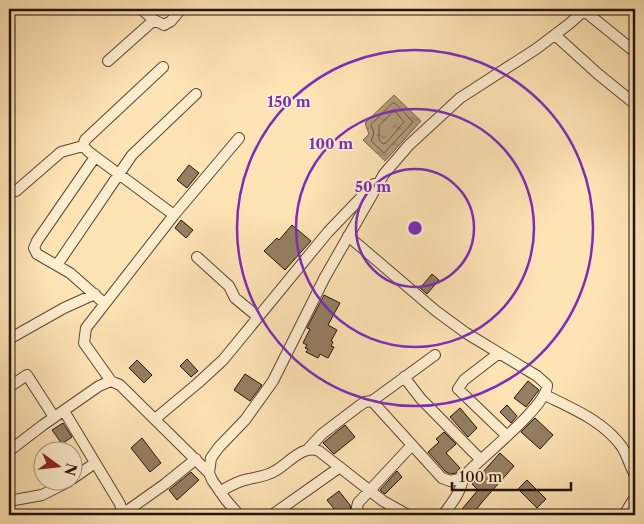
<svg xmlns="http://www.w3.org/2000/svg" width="644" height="524" font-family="'Libre Caslon Text',serif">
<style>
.water{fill:url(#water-ripples);stroke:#7a654d}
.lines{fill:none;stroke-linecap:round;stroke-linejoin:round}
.shore{stroke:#6c5842;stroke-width:1}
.building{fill:#957f62;stroke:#231309}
.minor-casing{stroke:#5a4734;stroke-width:12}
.minor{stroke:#feedce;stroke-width:10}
.ring{fill:none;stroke:#7b2cbf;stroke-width:2.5}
.centre{fill:#7b2cbf;stroke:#feedce;stroke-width:2.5}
.ring-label{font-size:15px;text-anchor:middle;font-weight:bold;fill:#7b2cbf;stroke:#feedce;stroke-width:4;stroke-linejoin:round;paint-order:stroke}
</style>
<defs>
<pattern id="water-ripples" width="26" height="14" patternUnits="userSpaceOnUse" patternTransform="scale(1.25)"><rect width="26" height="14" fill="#b49c7a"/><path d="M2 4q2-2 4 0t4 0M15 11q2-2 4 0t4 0" fill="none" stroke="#927e62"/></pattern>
</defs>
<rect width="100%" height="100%" fill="#fee3b4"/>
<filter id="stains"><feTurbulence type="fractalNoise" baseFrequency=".004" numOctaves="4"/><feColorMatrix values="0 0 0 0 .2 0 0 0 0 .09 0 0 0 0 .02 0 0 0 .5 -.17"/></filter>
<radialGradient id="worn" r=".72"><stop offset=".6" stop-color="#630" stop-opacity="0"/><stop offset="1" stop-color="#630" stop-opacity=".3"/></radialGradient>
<path class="water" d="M394 95 421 121 385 161 363 140 369 134 365 123Z"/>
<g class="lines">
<path class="shore" d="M393 103 396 104 413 122 384 153 371 141 374 133 371 125Z
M393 112H396L404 122 386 143 383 144 379 140V126Z"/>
</g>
<path class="building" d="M189 165 199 173 187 188 177 180Z
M181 220 193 230 186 238 175 228Z
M292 225 311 241 285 270 264 251 277 238 279 240Z
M432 274 439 280 427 294 420 288Z
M324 295 340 303 328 325 337 330 331 341 333 342 331 346 334 347 328 358 320 354 318 358 306 352 308 349 305 348 307 345 303 343 310 329 307 328Z
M187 359 198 371 191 377 180 366Z
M137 360 152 375 144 383 129 368Z
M245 374 262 385 250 401 234 390Z
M528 381 539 390 526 407 514 398Z
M507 405 517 416 511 423 500 412Z
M460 408 477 428 468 437 450 417Z
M535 418 553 435 540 449 521 432Z
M63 423 72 437 62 444 52 430Z
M345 425 355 437 334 454 323 443Z
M444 432 456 444 446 453 460 468 456 473 451 474 446 472 428 452 439 442 436 439Z
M142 438 161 463 150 472 131 448Z
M500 453 514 466 483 501 472 515H457L478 490 472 484Z
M397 471 402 477 385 494 380 490Z
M191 472 199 480 177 500 169 490Z
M527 480 546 499 537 508 518 489Z
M339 491 350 505 351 510 344 515H339L327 500Z"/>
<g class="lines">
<defs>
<path id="minor" d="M141 9 154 20 164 25 171 21 181 9
M582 9 635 52
M555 35 598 74 635 104
M108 61 154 20
M163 67 85 140 83 146 89 152 174 215
M95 157 37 241 34 248 37 254 70 273 104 303
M16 191 61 152 83 146
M348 236 436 311 466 333 537 376 547 385C548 405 483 456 468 472 462 478 462 486 458 493 454 501 448 508 443 515
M197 257 229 286 235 298 258 317
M57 265 132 155 196 94
M9 339 64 308 95 294
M499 353 464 380 458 389 507 436
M404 377 421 399 481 460
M111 381 84 343 86 328 174 215 239 138
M9 387 27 375 54 417
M545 395C571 408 604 421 622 447 627 455 630 466 635 475
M372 401 435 355
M64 411 120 504 123 515
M155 419 198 383 223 360 328 232 374 184
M309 448 322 434 359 406 365 402 372 401 442 478 450 481 464 478
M9 451 43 425 99 386 111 381 120 385 209 473
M72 479 95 463
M220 492C229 486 238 481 249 479 258 477 267 476 275 471 289 463 303 444 319 451L383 501 408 515
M9 501 42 495 68 482
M124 513 165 484 196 459
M239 515 226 500 212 480 209 473 211 458 219 447 245 420 273 381 325 277 384 174 409 145 460 98 536 49 569 24 586 9
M272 515 340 467
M359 515 357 507 358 503 412 445
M624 515 635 497"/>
</defs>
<use href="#minor" class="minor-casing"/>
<use href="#minor" class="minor"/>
</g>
<g class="ring">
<circle cx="415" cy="228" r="59"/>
<circle cx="415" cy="228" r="119"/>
<circle cx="415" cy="228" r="178"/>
</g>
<circle cx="415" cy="228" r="8" class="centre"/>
<g class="ring-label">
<text x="289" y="107">150 m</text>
<text x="331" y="149">100 m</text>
<text x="373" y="192">50 m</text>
</g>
<rect width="644" height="524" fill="none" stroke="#fee3b4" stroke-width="30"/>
<rect x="10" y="10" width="624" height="504" fill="none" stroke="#231309" stroke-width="2.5"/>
<rect x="15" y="15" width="614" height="494" fill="none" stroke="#231309"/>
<g transform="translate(58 466) rotate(105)"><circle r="24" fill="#feedce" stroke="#a6967f"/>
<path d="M0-4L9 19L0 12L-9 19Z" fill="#8f2418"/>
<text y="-8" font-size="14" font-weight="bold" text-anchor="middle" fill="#231309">N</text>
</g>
<path d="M452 482v8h119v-8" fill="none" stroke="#231309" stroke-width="2.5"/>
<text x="459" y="482" font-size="15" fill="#231309" stroke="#feedce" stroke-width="4" paint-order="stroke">100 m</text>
<rect width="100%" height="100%" filter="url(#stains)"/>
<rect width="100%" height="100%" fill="url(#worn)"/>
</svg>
